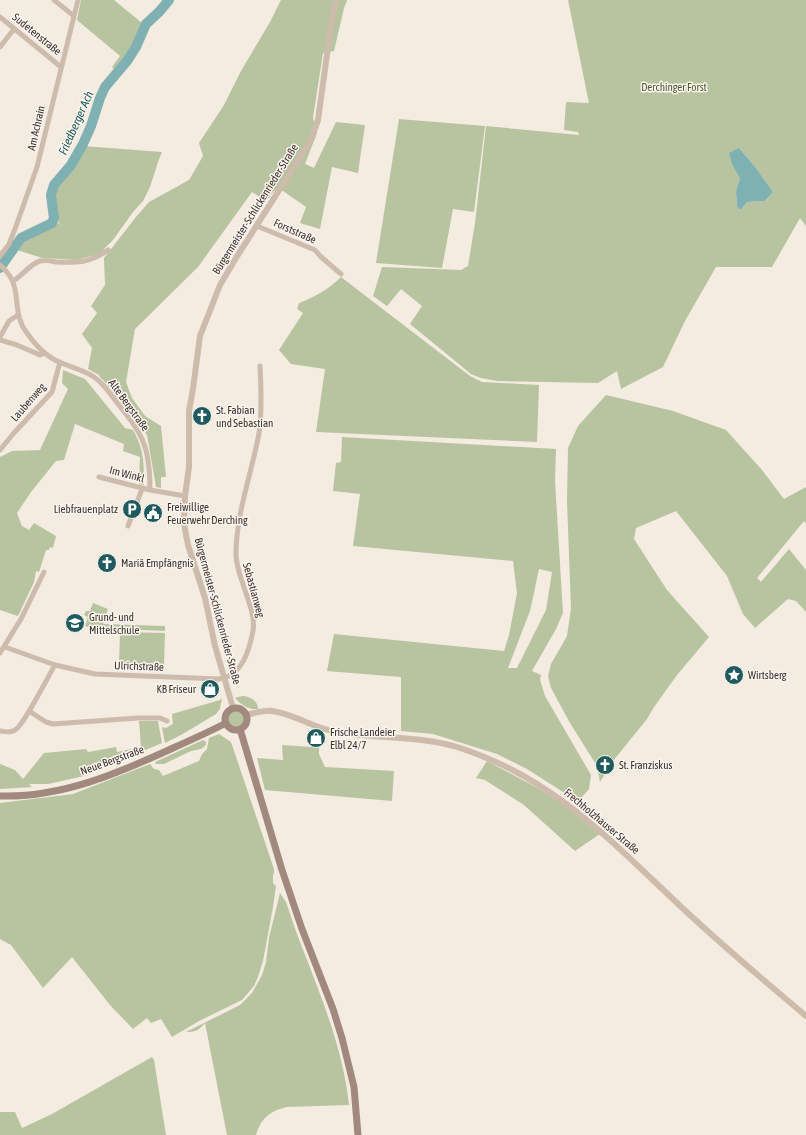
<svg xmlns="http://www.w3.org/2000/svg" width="806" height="1135" font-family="'Asap Condensed',sans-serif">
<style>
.green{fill:#b8c4a0;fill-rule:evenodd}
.water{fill:#7fb0b2}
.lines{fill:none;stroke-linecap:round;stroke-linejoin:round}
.river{stroke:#7fb0b2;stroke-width:10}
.minor{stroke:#cdbbac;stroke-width:5}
.tertiary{stroke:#cdbbac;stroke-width:6}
.secondary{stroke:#a18a7d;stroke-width:7}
.labels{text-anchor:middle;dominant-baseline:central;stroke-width:3;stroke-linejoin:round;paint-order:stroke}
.street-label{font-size:11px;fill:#3b302b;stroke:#fbf5ee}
.park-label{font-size:11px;fill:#4a5a2e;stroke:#fbf5ee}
.poi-label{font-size:11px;fill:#3b302b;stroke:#fbf5ee;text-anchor:start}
.water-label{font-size:12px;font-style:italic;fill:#1f5a5e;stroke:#fbf5ee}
</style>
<rect width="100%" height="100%" fill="#f4ebe1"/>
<path class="green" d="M81 0H114L142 23 133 44 115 70 112 67 120 56 77 20Z
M281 0H347L344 8 334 51 323 53 313 118 317 133 305 164 314 168 336 122 365 125 358 173 332 167 320 229 300 223 306 207 283 191H274L266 201 252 192 198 267 135 329 126 382 132 398 145 416 161 426 166 477H161V488L156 487 147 435 104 381 99 376V375L88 369 92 348 82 334 97 313 91 306 105 285 104 258 136 217 149 202 189 180 203 156 199 143 224 105 241 71 270 22Z
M568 0H806V226L800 218 772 267H716L685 321 663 367 621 389 617 371 598 383 497 381 481 378 471 374 410 324 422 306 401 289 387 306 373 296 382 267 461 270 468 266 475 223 486 126 579 135 578 132 564 130 566 102 589 103ZM739 148 756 168 773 192 765 201 747 202 741 210 737 207 736 191 740 178Z
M399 119 485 126 474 212 453 209 442 268 376 263Z
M83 146 162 152 158 162 150 187 143 201 133 212 113 240 99 254 77 260 42 258 11 248 20 236 47 223 50 218 59 224 53 194 57 184 71 168Z
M341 277 470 376 482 382 539 385 537 442 316 432 325 369 291 364 279 350 303 313 297 309 299 303C315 297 329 289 341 277Z
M63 370 85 379 125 428 133 430C144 449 144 464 144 485L139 484 140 457 123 451 124 444 75 424 64 460 56 461 31 492 17 513 22 526 29 530 34 523 56 536 53 548 50 547 49 550H46L39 572 36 571 34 582 18 616 0 610V457L12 451 40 450 68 389 62 383Z
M606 395 673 411 726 430 762 470 784 499 806 487V524L804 521 757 578 761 582 789 549 806 570V612L796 601 788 599 755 628 743 614 727 576 676 511 636 528 634 539 667 590 709 637 677 675 654 707 647 719 613 761 600 782 597 766 570 723 551 688 548 676 551 664 567 636 571 608 567 501 568 448 578 426Z
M342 437 556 449 555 481 563 613 556 629 532 671 541 675 540 680 545 696 591 775 589 789 582 797 575 798 566 794 527 769 497 754 433 734 401 731V677L327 671 334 634 504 651 509 635 517 593 513 561 353 546 360 494 333 491 336 463 341 462ZM539 569 552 572 546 610 517 668H508L530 611Z
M93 603 108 609 103 624 165 626V631L101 628 99 631 85 626 88 617 84 615 86 611H90Z
M120 632 165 633 164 666 119 664Z
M242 696C250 696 258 701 258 709 249 710 241 705 235 698Z
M222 698 220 709 216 714 181 735 165 743 162 727 166 728 173 724 172 714 220 700Z
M228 719a8 8 0 1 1 16 0a8 8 0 1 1-16 0Z
M139 721H158L162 743 84 776 48 784H29L32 787 0 789V764L15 770 23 779 44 753 86 749 88 752 116 747 117 752 141 747Z
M219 734 231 742 274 869V873L273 875V883L276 886 273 907 263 961 258 977 254 986 242 1000 199 1021 172 1037 161 1019 151 1023 147 1018 133 1029 110 1005 72 957 43 988 11 945 0 939V803L73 794 150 764 154 769 159 770 163 776 199 761 202 754 207 749 209 738Z
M203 740 206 742V745L201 749 191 751 164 764H156L155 762Z
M314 740H319V754L325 767 394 771 392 801 265 790 257 758 283 760 282 745 311 747Z
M487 761 536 787 560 802 600 834 575 851 524 805 485 780 476 778Z
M280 893 286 902C291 917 296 932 302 947 322 999 343 1049 349 1105L287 1107C270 1111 261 1118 256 1135H227L205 1023C199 1030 196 1032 186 1032L240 1005 252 993 262 975 266 962 269 938Z
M152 1057 154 1060 166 1135H0V1112H15L22 1128 52 1114Z"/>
<path class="water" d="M739 148 756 168 773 192 765 201 747 202 741 210 737 207 736 191 740 178 732 164 729 153Z"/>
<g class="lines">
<path class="river" d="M0 268 21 238 52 223 54 218 51 195 54 185 71 165 83 144 91 126 100 98 105 87 127 61 136 47 146 24 159 12 169 0"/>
<path class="minor" d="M54 0 74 16
M0 17 61 67
M0 47 14 29
M257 226 315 250 320 256 341 274
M0 256 9 244 15 229 37 167 78 0
M0 265C26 287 9 310 27 333 36 346 49 359 64 364 74 368 85 371 94 377 103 383 109 392 115 400 124 412 136 425 142 439 149 454 150 475 150 490
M13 281C22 276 30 264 40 261 45 260 51 261 56 262 77 263 90 263 108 250
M0 337 9 321 18 315
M0 340 17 345 40 355 45 353
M0 450 13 434 52 392 60 362
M99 477 150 490 185 496
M128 526 142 489
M5 647 55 665 95 674 219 679C242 676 249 651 253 631 257 609 235 576 236 551 237 511 252 472 259 433 262 414 261 385 260 366
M0 653 21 619 44 572
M29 711 46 722 53 724 138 718H160L167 721
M0 731C5 732 11 733 15 730 24 725 48 676 55 665"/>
<path class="tertiary" d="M233 708 215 646 205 598 188 545 184 524 185 496 189 467V411L193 389 200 336 220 285 236 258 311 140 318 120 333 11 337 0
M246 715C254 713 264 710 272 711 288 713 302 721 316 726 326 730 335 732 345 733 382 739 421 736 457 747 550 776 608 838 676 902 718 942 762 979 806 1016"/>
<path class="secondary" d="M225 719a11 11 0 1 1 22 0a11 11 0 1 1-22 0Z
M240 729 282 870 302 929 333 1009 342 1038 354 1087 358 1135
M0 796C61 798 119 773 173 748 191 740 209 732 226 723"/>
</g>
<defs>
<symbol id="church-disc" viewBox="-11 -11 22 22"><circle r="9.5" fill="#1f5a5e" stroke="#fbf5ee"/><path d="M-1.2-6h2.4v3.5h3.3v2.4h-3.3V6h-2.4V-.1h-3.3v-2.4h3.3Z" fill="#fff"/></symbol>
<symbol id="parking-disc" viewBox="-11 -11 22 22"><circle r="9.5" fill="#1f5a5e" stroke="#fbf5ee"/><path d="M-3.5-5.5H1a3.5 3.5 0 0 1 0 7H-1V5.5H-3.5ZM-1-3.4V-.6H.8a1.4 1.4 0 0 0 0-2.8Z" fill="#fff"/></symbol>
<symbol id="civic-disc" viewBox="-11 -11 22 22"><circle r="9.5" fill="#1f5a5e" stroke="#fbf5ee"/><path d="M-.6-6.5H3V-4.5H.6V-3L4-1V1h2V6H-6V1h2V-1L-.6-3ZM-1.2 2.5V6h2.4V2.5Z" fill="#fff"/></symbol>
<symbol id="school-disc" viewBox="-11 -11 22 22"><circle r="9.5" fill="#1f5a5e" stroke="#fbf5ee"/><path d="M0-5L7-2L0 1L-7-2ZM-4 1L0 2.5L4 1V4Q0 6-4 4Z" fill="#fff"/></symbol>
<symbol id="sight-disc" viewBox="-11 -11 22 22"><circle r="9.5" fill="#1f5a5e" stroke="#fbf5ee"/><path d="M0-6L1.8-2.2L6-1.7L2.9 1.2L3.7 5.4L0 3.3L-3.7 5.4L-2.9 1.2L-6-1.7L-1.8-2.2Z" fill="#fff"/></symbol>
<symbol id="shop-disc" viewBox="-11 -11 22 22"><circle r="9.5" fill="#1f5a5e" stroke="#fbf5ee"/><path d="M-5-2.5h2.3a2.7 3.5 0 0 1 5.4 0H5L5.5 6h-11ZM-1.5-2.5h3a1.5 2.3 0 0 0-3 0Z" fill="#fff"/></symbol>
</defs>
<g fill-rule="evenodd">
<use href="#church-disc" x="191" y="405" width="22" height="22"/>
<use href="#parking-disc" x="121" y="498" width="22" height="22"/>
<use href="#civic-disc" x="142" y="502" width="22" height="22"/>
<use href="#church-disc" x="96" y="552" width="22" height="22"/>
<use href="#school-disc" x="64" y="612" width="22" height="22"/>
<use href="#sight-disc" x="723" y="664" width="22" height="22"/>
<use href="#shop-disc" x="199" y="678" width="22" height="22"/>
<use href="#shop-disc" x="305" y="727" width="22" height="22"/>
<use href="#church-disc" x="594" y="754" width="22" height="22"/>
</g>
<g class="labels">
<g class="street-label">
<text transform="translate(37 34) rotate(39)">Sudetenstraße</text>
<text transform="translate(36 128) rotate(-77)">Am Achrain</text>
<text transform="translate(255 209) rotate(-58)">Bürgermeister-Schlickenrieder-Straße</text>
<text transform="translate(295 231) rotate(24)">Forststraße</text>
<text transform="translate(28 402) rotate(-49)">Laubenweg</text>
<text transform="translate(129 405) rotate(54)">Alte Bergstraße</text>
<text transform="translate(127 474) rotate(15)">Im Winkl</text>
<text transform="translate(254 590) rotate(75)">Sebastianweg</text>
<text transform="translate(218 611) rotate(75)">Bürgermeister-Schlickenrieder-Straße</text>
<text transform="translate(139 666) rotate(2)">Ulrichstraße</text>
<text transform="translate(112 760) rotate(-20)">Neue Bergstraße</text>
<text transform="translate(602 821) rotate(40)">Frechholzhauser Straße</text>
</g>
<g class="park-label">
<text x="674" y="87">Derchinger Forst</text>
</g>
<g class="poi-label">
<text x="216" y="410">St. Fabian<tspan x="216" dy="13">und Sebastian</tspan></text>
<text x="167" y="507">Freiwillige<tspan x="167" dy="13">Feuerwehr Derching</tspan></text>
<text x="118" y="509" text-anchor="end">Liebfrauenplatz</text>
<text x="121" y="563">Mariä Empfängnis</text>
<text x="89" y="617">Grund- und<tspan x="89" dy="13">Mittelschule</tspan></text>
<text x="748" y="675">Wirtsberg</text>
<text x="196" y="689" text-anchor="end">KB Friseur</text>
<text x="330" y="732">Frische Landeier<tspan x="330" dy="13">Elbl 24/7</tspan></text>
<text x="619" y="765">St. Franziskus</text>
</g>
<g class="water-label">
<text transform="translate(76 123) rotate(-66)">Friedberger Ach</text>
</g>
</g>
</svg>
